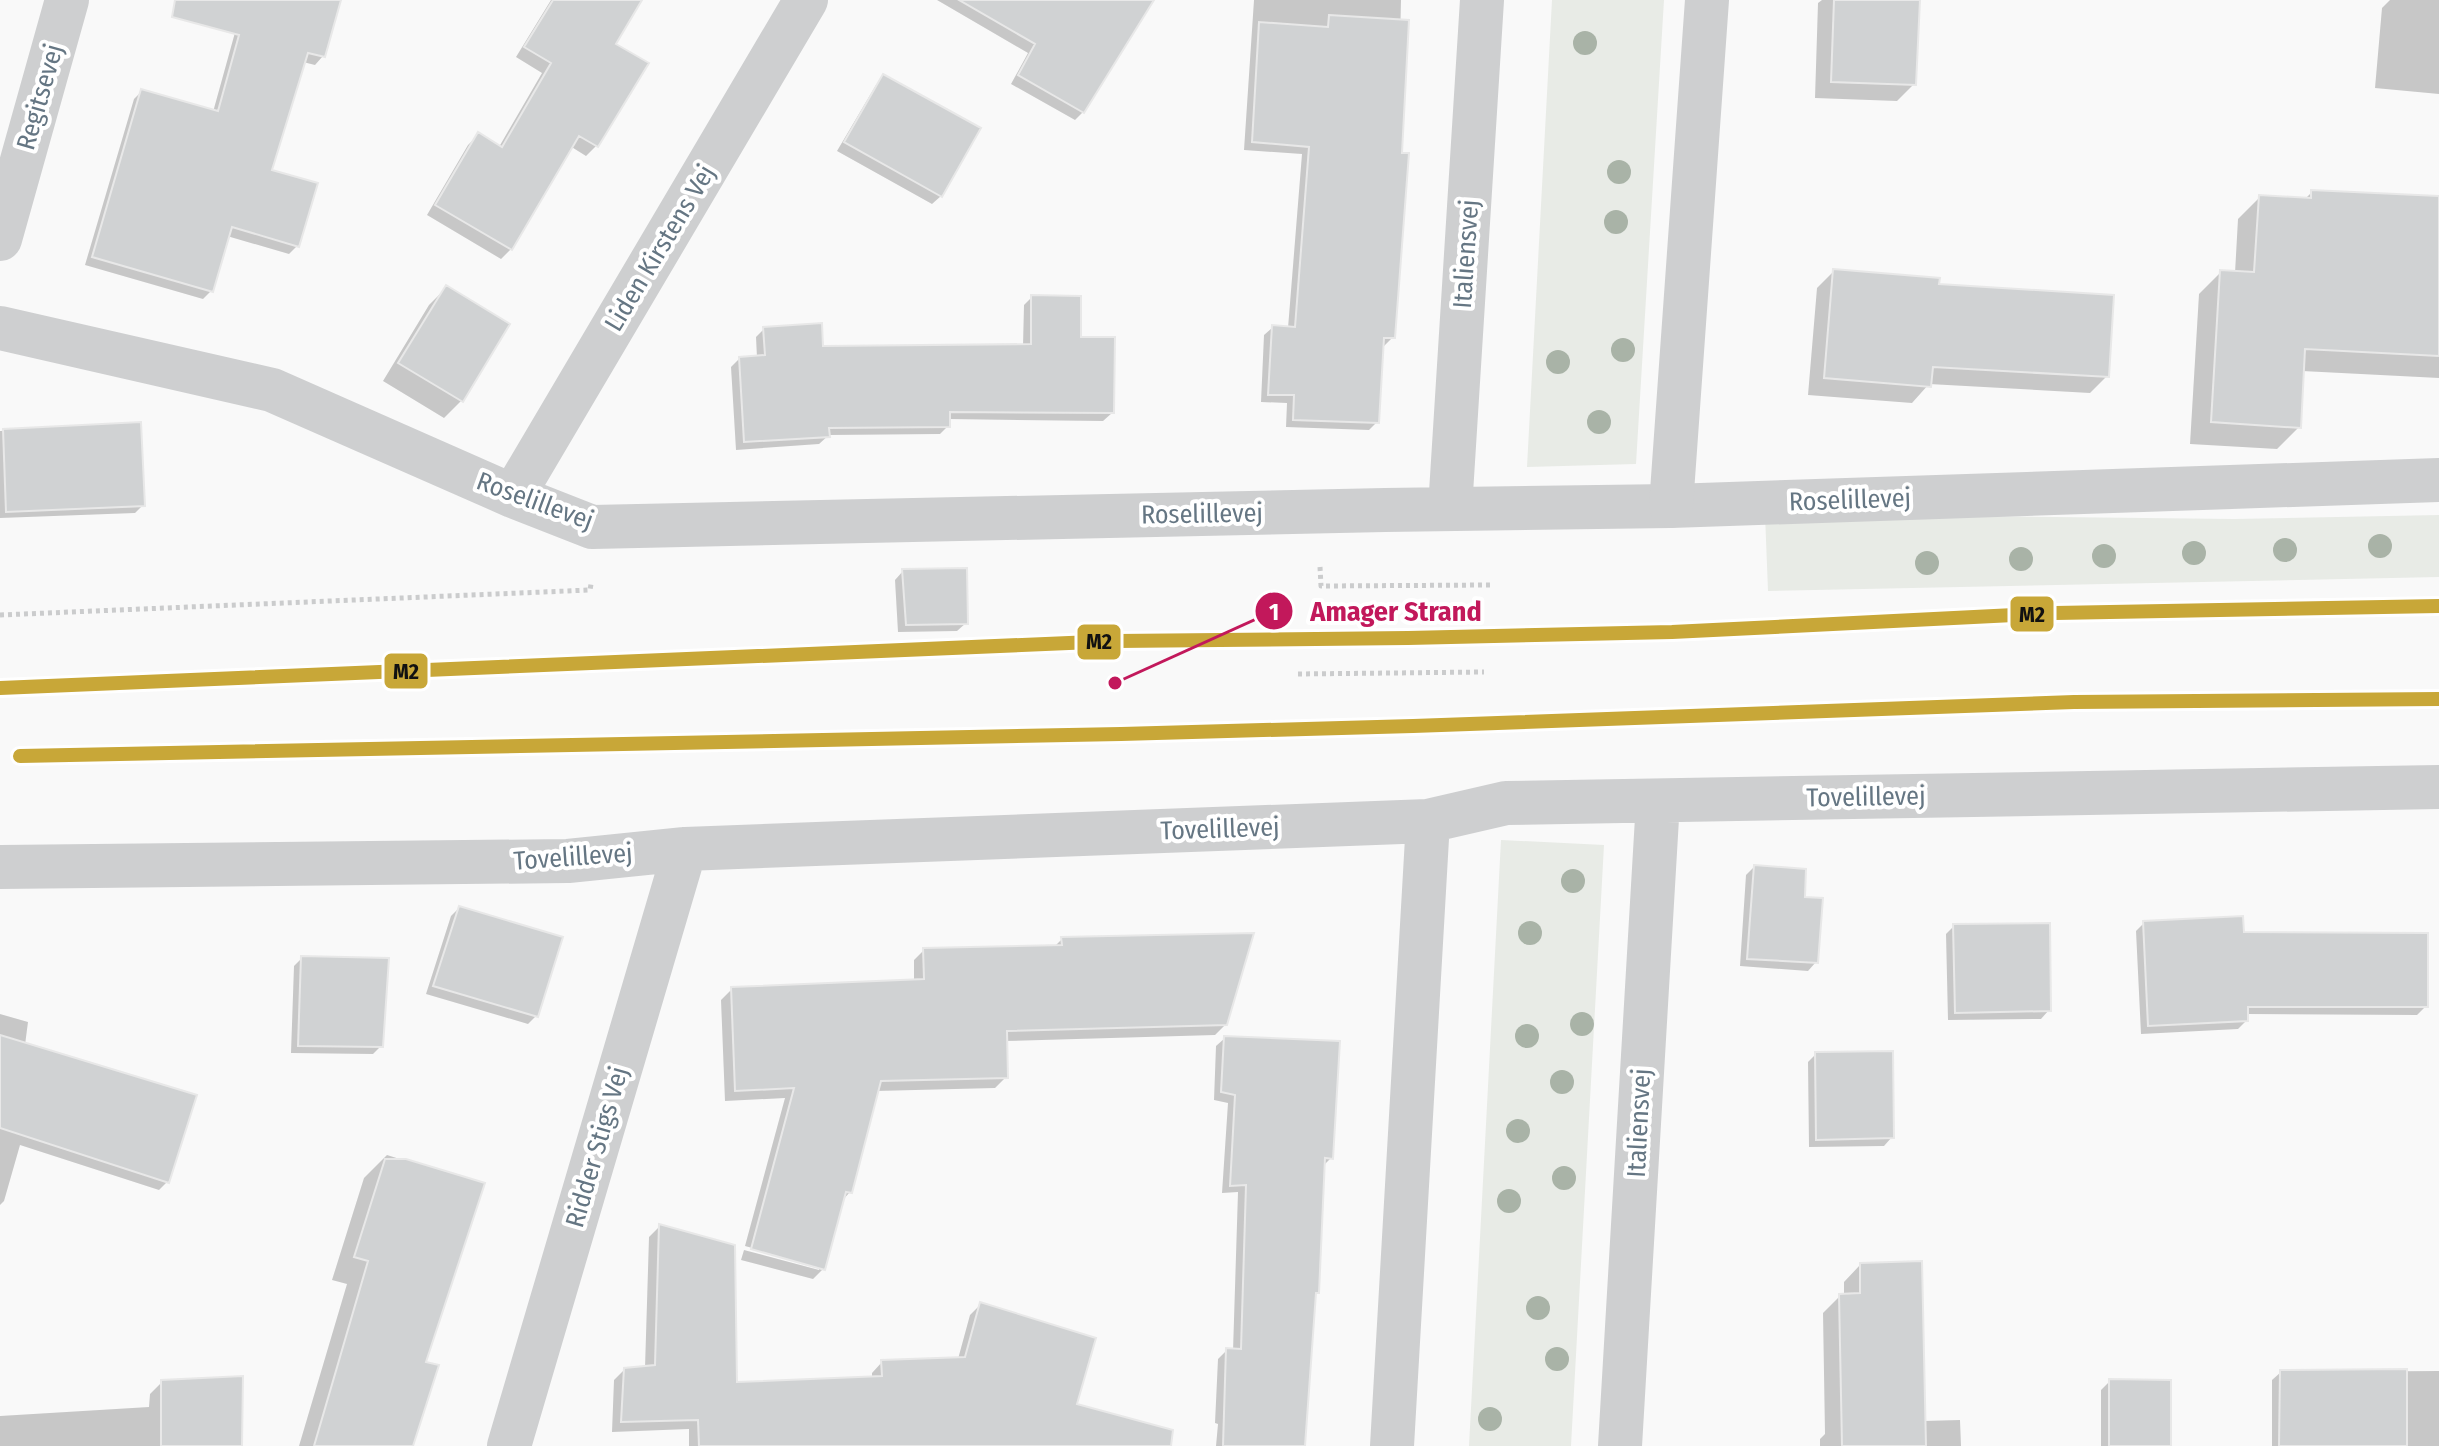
<svg xmlns="http://www.w3.org/2000/svg" width="2439" height="1446" font-family="'Fira Sans Condensed',sans-serif">
<style>
.green{fill:#e8ebe6}
.shadow{fill:#0003}
.building{fill:#d0d2d3;stroke:#e8e8e8;stroke-width:2}
.lines{fill:none;stroke-linecap:round;stroke-linejoin:round}
.path{stroke:#cbcccd;stroke-width:5;stroke-dasharray:4 4;stroke-linecap:butt}
.minor{stroke:#cecfd0;stroke-width:44}
.tertiary{stroke:#cecfd0;stroke-width:44}
.metro-1-casing{stroke:#fff;stroke-width:20}
.metro-1{stroke:#c8a738;stroke-width:14}
.tree{fill:#a9b3a7}
.labels{text-anchor:middle;dominant-baseline:central;stroke-width:8;stroke-linejoin:round;paint-order:stroke}
.street-label{font-size:26px;fill:#657683;stroke:#fff}
.leader{fill:none;stroke:#c2185b;stroke-width:3}
.callout-dot{fill:#c2185b;stroke:#fff;stroke-width:3}
.mark-label{font-size:24px;text-anchor:middle;font-weight:bold;fill:#fff}
.callout-label{font-size:28px;text-anchor:middle;font-weight:bold;fill:#c2185b;stroke:#fff;stroke-width:8;stroke-linejoin:round;paint-order:stroke}
.line-badge{stroke:#fff;stroke-width:3}
.pale-badge-label{font-size:22px;text-anchor:middle;font-weight:bold;fill:#111}
</style>
<rect width="100%" height="100%" fill="#f9f9f9"/>
<path class="green" d="M1552 0H1664L1636 464 1527 467Z
M1765 514 2234 519 2439 515V577L1768 591Z
M1501 840 1604 845 1571 1446H1469Z"/>
<path class="shadow" d="M244 0H339L323 56 315 65 303 62 270 172 297 246 289 254 227 236 211 291 203 299 85 265 134 99 142 91 213 112Z
M551 0H640L613 44 646 64 596 146 586 156 570 146 511 249 501 259 427 215 468 145 478 135 499 147 542 73 516 57Z
M937 0H1152L1083 112 1075 120 1011 84 1028 53Z
M1254 0H1401L1393 337 1384 346 1381 345 1377 422 1369 430 1286 427 1287 403 1261 402 1264 335 1273 327 1288 328 1302 154 1244 150Z
M1822 0H1918L1914 84 1897 101 1815 98 1818 3Z
M2390 0H2439V94L2375 88 2382 8Z
M884 77 941 196 932 204 837 151 876 85Z
M2312 192 2439 198V378L2302 371 2299 427 2277 449 2190 444 2199 294 2221 272 2235 273 2238 219 2260 197 2304 200Z
M1834 271 1937 286 2107 376 2090 393 1929 384 1912 403 1808 395 1817 288Z
M446 288 461 401 444 418 383 381 429 305Z
M1032 297 1112 413 1103 421 948 419V426L940 434 829 435 819 444 736 450 731 367 739 359 757 358 756 337 764 329 822 348 1023 346 1024 305Z
M139 424 143 505 135 513 0 518V431Z
M903 571 966 623 957 631 898 632 895 580Z
M1754 867 1802 898 1816 962 1808 971 1740 966 1746 875Z
M459 908 536 1016 528 1024 426 994 451 916Z
M2144 923 2242 934 2426 1006 2417 1015 2246 1014V1021L2238 1029 2141 1034 2136 931Z
M1954 926 2049 1010 2041 1019 1948 1020 1946 934Z
M1062 939 1226 1024 1215 1035 1005 1041 1006 1077 995 1088 876 1091 850 1192 841 1202 823 1269 813 1279 741 1260 744 1250 819 1270V1266L745 1246 785 1098 725 1101 721 1000 732 989 914 981V960L924 950 1053 948Z
M302 958 381 1046 373 1054 291 1053 294 966Z
M0 1014 28 1022 25 1045 167 1182 159 1190 20 1145 4 1201 0 1205Z
M1225 1038 1331 1158 1323 1166 1317 1292 1314 1295 1303 1446H1216L1218 1424 1215 1423 1218 1359 1227 1350 1233 1351 1238 1192 1222 1193 1228 1103 1214 1100 1216 1046Z
M1816 1054 1892 1137 1884 1146 1809 1147 1808 1062Z
M387 1155 482 1185 424 1363 411 1446H299L347 1284 332 1280 364 1178Z
M659 1227 735 1384 872 1379V1373L882 1362 958 1359 970 1315 981 1304 1075 1405 1107 1446H689V1429L612 1432 614 1380 624 1370 645 1368 649 1237Z
M1860 1265 1923 1421 1960 1420 1961 1446H1820V1439L1825 1434 1823 1313 1840 1296H1844V1282Z
M2439 1371V1446H2272V1380L2281 1372Z
M2110 1381 2169 1446H2101V1390Z
M162 1382 240 1446H0V1416L149 1407 150 1394Z"/>
<path class="building" d="M175 0H341L325 57 308 53 272 170 318 183 299 247 232 227 213 292 92 257 141 89 218 111 239 35 172 17Z
M553 0H642L616 44 649 63 598 147 579 136 512 250 435 205 478 132 502 147 551 63 524 47Z
M959 0H1154L1084 113 1018 75 1035 44Z
M1834 0H1920L1916 85 1831 82Z
M1329 15 1409 20 1402 153H1409L1395 338H1384L1379 423 1293 420 1294 395H1268L1272 325 1295 327 1309 147 1252 142 1259 22 1328 27Z
M883 74 981 128 942 197 844 142Z
M2311 190 2439 196V356L2305 349 2301 428 2211 422 2220 270 2254 272 2259 195 2311 198Z
M1833 269 1940 278 1939 284 2114 295 2109 377 1933 367 1931 387 1824 378Z
M446 285 510 324 463 402 398 363Z
M1031 295 1081 296V337H1115L1114 413 950 412V427L829 428 830 437 744 442 739 357 765 355 763 327 822 323 823 346 1031 344Z
M141 422 145 506 6 512 3 429Z
M967 568 968 624 906 625 902 569Z
M1754 865 1806 869 1805 897 1823 898 1818 963 1747 959Z
M459 906 563 937 538 1017 433 986Z
M2243 916 2244 932 2428 933V1007H2248V1021L2148 1026 2143 921Z
M2050 923 2051 1011 1955 1013 1953 924Z
M1254 933 1227 1025 1007 1031 1008 1078 881 1081 852 1193 846 1192 825 1270 751 1249 794 1088 735 1091 731 987 924 979 923 948 1062 945 1061 937Z
M301 956 389 958 383 1047 298 1046Z
M0 1035 197 1095 169 1183 0 1128Z
M1224 1036 1340 1041 1333 1159 1325 1158 1319 1293H1316L1305 1446H1223L1226 1348 1241 1349 1246 1185 1230 1186 1235 1095 1221 1092Z
M1893 1051 1894 1138 1816 1140 1815 1052Z
M385 1159H406L485 1183 426 1362 439 1365 413 1446H314L368 1261 354 1257Z
M659 1224 735 1245 737 1382 882 1376 881 1360 965 1357 980 1302 1096 1338 1077 1404 1173 1430 1171 1446H699L698 1420 621 1422 624 1368 655 1365Z
M1922 1261 1926 1446H1842L1839 1294 1860 1293V1263Z
M2407 1369V1446H2279L2280 1370Z
M243 1376 242 1446H161V1380Z
M2109 1379 2171 1380V1446H2109Z"/>
<g class="lines">
<path class="path" d="M1320 567 1321 586 1490 585
M0 615 590 590 591 584
M1298 674 1484 672"/>
<path class="minor" d="M0 239 67 0
M0 328 272 390 513 496 592 527 1385 510 1671 506 2439 480
M513 496 806 0
M1450 509 1482 0
M0 867 568 861 685 849 1428 821 1506 803 2439 787
M509 1446 685 849
M1392 1446 1428 821
M1620 1446 1658 801"/>
<path class="tertiary" d="M1671 506 1707 0"/>
<defs>
<path id="metro-1" d="M0 688 1116 641 1408 638 1672 632 2055 613 2439 606
M20 756 1121 734 1413 726 2074 702 2439 699"/>
</defs>
<use href="#metro-1" class="metro-1-casing"/>
<use href="#metro-1" class="metro-1"/>
</g>
<g class="tree">
<circle cx="1585" cy="43" r="12"/>
<circle cx="1619" cy="172" r="12"/>
<circle cx="1616" cy="222" r="12"/>
<circle cx="1623" cy="350" r="12"/>
<circle cx="1558" cy="362" r="12"/>
<circle cx="1599" cy="422" r="12"/>
<circle cx="2380" cy="546" r="12"/>
<circle cx="2285" cy="550" r="12"/>
<circle cx="2194" cy="553" r="12"/>
<circle cx="2104" cy="556" r="12"/>
<circle cx="2021" cy="559" r="12"/>
<circle cx="1927" cy="563" r="12"/>
<circle cx="1573" cy="881" r="12"/>
<circle cx="1530" cy="933" r="12"/>
<circle cx="1582" cy="1024" r="12"/>
<circle cx="1527" cy="1036" r="12"/>
<circle cx="1562" cy="1082" r="12"/>
<circle cx="1518" cy="1131" r="12"/>
<circle cx="1564" cy="1178" r="12"/>
<circle cx="1509" cy="1201" r="12"/>
<circle cx="1538" cy="1308" r="12"/>
<circle cx="1557" cy="1359" r="12"/>
<circle cx="1490" cy="1419" r="12"/>
</g>
<g class="labels">
<g class="street-label">
<text transform="translate(40 97) rotate(-74)">Regitsevej</text>
<text transform="translate(660 248) rotate(-59)">Liden Kirstens Vej</text>
<text transform="translate(1466 254) rotate(-86)">Italiensvej</text>
<text transform="translate(1850 500) rotate(-2)">Roselillevej</text>
<text transform="translate(535 501) rotate(20)">Roselillevej</text>
<text transform="translate(1202 514) rotate(-1)">Roselillevej</text>
<text transform="translate(1866 797) rotate(-1)">Tovelillevej</text>
<text transform="translate(1220 829) rotate(-2)">Tovelillevej</text>
<text transform="translate(573 857) rotate(-4)">Tovelillevej</text>
<text transform="translate(1639 1123) rotate(-87)">Italiensvej</text>
<text transform="translate(597 1147) rotate(-74)">Ridder Stigs Vej</text>
</g>
</g>
<path class="leader" d="M1115 683L1274 611"/>
<g class="callout-dot">
<circle cx="1115" cy="683" r="8"/>
<circle cx="1274" cy="611" r="20"/>
</g>
<g class="mark-label">
<text x="1274" y="620">1</text>
</g>
<g class="callout-label">
<text x="1396" y="621">Amager Strand</text>
</g>
<g class="line-badge">
<rect x="2009" y="595" width="46" height="38" rx="8" fill="#c8a738"/>
<rect x="1076" y="623" width="46" height="38" rx="8" fill="#c8a738"/>
<rect x="383" y="652" width="46" height="38" rx="8" fill="#c8a738"/>
</g>
<g class="pale-badge-label">
<text x="2032" y="622">M2</text>
<text x="1099" y="649">M2</text>
<text x="406" y="679">M2</text>
</g>
</svg>
